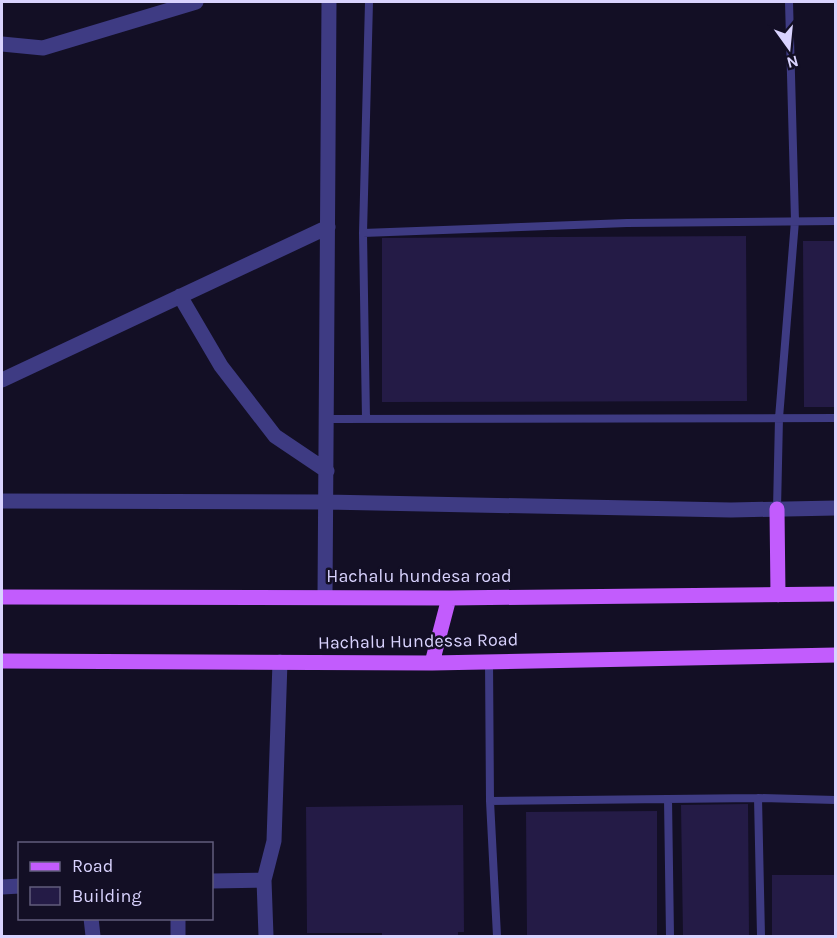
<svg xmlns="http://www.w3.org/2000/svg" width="837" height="938" font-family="Karla,sans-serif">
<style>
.building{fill:#241b46}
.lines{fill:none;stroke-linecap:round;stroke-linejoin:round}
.service{stroke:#3e3b83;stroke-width:8}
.minor{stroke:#3e3b83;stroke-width:15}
.primary{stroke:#c25cfd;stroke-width:15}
.labels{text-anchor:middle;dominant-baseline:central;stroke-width:5;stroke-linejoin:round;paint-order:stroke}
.street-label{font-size:18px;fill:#d9d3fe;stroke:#130f25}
</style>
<rect width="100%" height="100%" fill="#130f25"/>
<path class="building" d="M746 236 747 401 382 402V238Z
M803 241H836V407H804Z
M748 804 749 936H683L681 805Z
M463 805 464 932H458V936H382V933H307L306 807Z
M657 811V936H527L526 812Z
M772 875H836V936H772Z"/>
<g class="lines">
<path class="service" d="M363 233 627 223 836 221
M327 419 836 418
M366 419 363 233 369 2
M777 509 779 418 795 221 789 2
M489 661 490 801
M758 798 761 936
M668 799 670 936
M497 936 490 801 758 798 836 800"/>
<path class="minor" d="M2 44 43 48 196 2
M180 296 221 366 275 436 327 471
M2 380 328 227
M2 501 326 502 731 510 836 508
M325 596 329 2
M212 881 264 880
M2 887 20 886
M91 918 93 936
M178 918V936
M266 936 264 880 274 841 280 662"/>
<path class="primary" d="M777 509 778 595
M2 597 449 598 836 594
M2 661 432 663 836 655
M432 663 449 598"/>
</g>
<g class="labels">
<g class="street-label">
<text x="419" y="576">Hachalu hundesa road</text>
<text transform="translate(418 641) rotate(-1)">Hachalu Hundessa Road</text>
</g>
</g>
<rect width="837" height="938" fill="none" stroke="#d9d3fe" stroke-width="6"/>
<rect x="18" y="842" width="195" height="78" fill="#130f25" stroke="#625d7c" stroke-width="1.5"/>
<rect x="30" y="862" width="30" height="9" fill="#c25cfd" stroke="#625d7c" stroke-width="1.5"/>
<text x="72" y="872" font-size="18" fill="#d9d3fe">Road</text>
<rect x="30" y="887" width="30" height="18" fill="#241b46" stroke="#625d7c" stroke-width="1.5"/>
<text x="72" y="902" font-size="18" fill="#d9d3fe">Building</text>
<g transform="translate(789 48) rotate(165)" stroke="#130f25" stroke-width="4.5" paint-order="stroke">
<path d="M0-4.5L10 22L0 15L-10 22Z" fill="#d9d3fe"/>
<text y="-9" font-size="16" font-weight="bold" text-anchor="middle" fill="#d9d3fe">N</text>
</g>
</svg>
